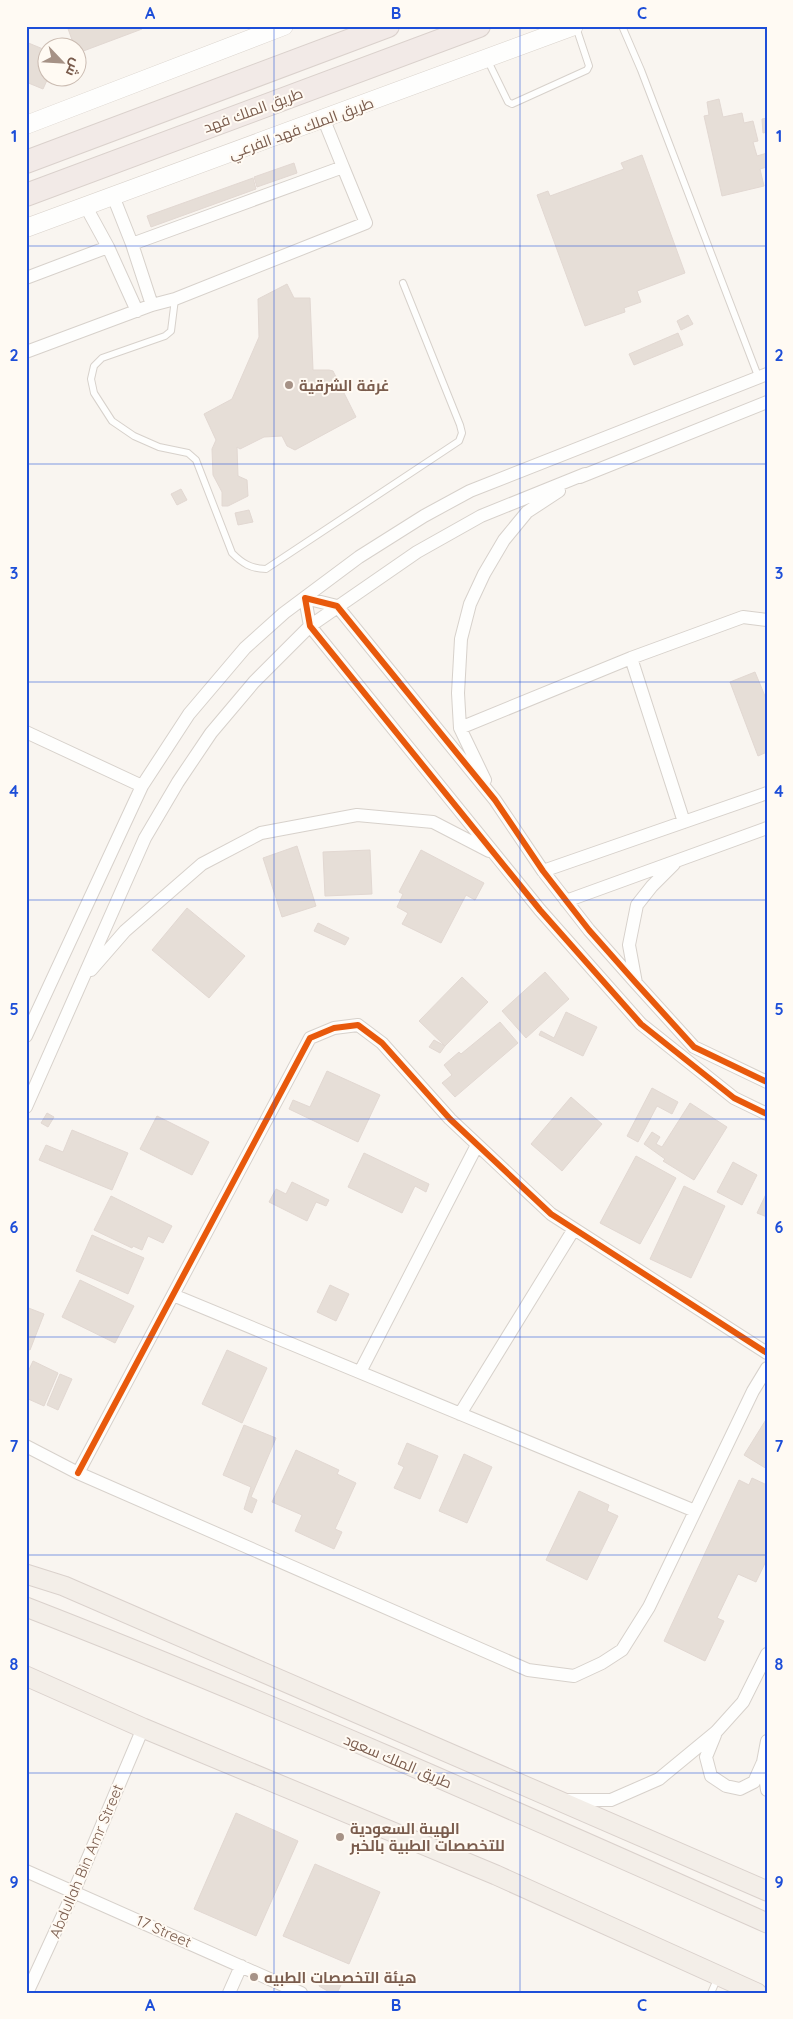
<svg xmlns="http://www.w3.org/2000/svg" width="793" height="2019" font-family="Quicksand,Cairo,sans-serif">
<style>
.building{fill:#e6ded7;stroke:#e2d8d2}
.lines{fill:none;stroke-linecap:round;stroke-linejoin:round}
.service-casing{stroke:#d7d1cb;stroke-width:8}
.minor-casing{stroke:#d7d1cb;stroke-width:14}
.secondary-casing{stroke:#d9d2cb;stroke-width:19}
.primary-casing{stroke:#dad1cc;stroke-width:21}
.motorway-casing{stroke:#dad1cc;stroke-width:24}
.service{stroke:#fefefd;stroke-width:6}
.minor{stroke:#fefefd;stroke-width:12}
.secondary{stroke:#fefefd;stroke-width:18}
.primary{stroke:#f3eee8;stroke-width:19}
.motorway{stroke:#f2eae7;stroke-width:22}
.cycleway-casing{stroke:#fffaf3;stroke-width:9}
.cycleway{stroke:#e8590c;stroke-width:6}
.grid{fill:none;stroke:#1d4ed8;stroke-width:1;stroke-opacity:0.55}
.poi-dot{fill:#a69286;stroke:#fffaf3;stroke-width:2}
.labels{text-anchor:middle;dominant-baseline:central;stroke-width:4;stroke-linejoin:round;paint-order:stroke}
.street-label{font-size:15px;fill:#7a5c4d;stroke:#fffaf3}
.poi-label{font-size:15px;font-weight:bold;fill:#7a5c4d;stroke:#fffaf3;text-anchor:start}
.neatline{fill:none;stroke:#1d4ed8;stroke-width:2}
.grid-label{font-size:16px;text-anchor:middle;font-weight:bold;fill:#1d4ed8}
</style>
<rect width="100%" height="100%" fill="#f9f5f0"/>
<path class="building" d="M67 26H141L142 29 78 53V48H75Z
M26 42 43 49 40 55 48 58 45 67 48 69V78L43 89 26 82Z
M719 99 723 117 742 113 744 123 753 121 758 141 753 142 757 156 767 153V167L760 169 764 186 722 196 704 116 709 115 707 102Z
M767 118V132L763 133 762 119Z
M642 155 685 273 637 291 641 302 624 308 625 312 585 326 537 195 548 191 550 196 624 169 621 163Z
M294 163 297 173 257 187 254 177Z
M253 178 256 189 151 227 147 216Z
M287 284 294 298H310L313 370H329L333 371 356 417 295 450 287 446 282 436 264 437 240 449 237 447 238 476 247 480 248 496 228 506H222V492L213 475 212 449 216 440 204 414 232 399 259 337 258 299Z
M688 315 693 324 681 330 677 321Z
M678 333 683 345 634 365 629 354Z
M181 489 187 500 177 505 171 494Z
M249 510 253 522 238 525 235 513Z
M755 672 767 701V752L758 756 730 682Z
M297 846 316 906 282 917 263 858Z
M370 850 372 894 325 896 323 852Z
M421 850 484 883 475 900 466 895 441 943 402 924 408 913 397 907 403 894 399 892Z
M187 908 245 956 209 998 152 950Z
M318 923 349 938 345 945 314 931Z
M545 972 569 999 526 1038 502 1011Z
M462 977 488 1002 445 1046 419 1021Z
M566 1012 597 1027 583 1056 539 1035 541 1031 554 1038Z
M500 1022 518 1043 455 1097 442 1083 452 1075 444 1065 459 1052 461 1054Z
M434 1040 445 1046 440 1053 429 1047Z
M327 1071 380 1095 358 1142 289 1109 293 1100 310 1107Z
M652 1088 678 1102 672 1114 657 1106 638 1142 627 1136Z
M571 1097 602 1124 562 1171 531 1144Z
M690 1103 727 1127 694 1180 663 1161 665 1159 644 1144 652 1132 660 1137 656 1144 662 1147Z
M47 1113 54 1117 48 1127 41 1123Z
M157 1116 209 1142 192 1175 140 1149Z
M72 1130 128 1153 112 1190 39 1160 46 1145 63 1152Z
M364 1153 429 1184 426 1192 415 1186 402 1213 348 1187Z
M636 1156 676 1178 640 1244 600 1223Z
M733 1162 757 1175 742 1205 717 1192Z
M292 1182 329 1200 326 1206 316 1202 307 1221 269 1202 276 1189 286 1194Z
M684 1186 725 1206 691 1278 650 1259Z
M767 1192V1217L757 1213Z
M111 1196 172 1226 163 1243 148 1236 142 1250 133 1246 132 1248 94 1230Z
M92 1235 144 1258 128 1294 76 1271Z
M80 1280 134 1306 115 1343 62 1317Z
M330 1285 349 1294 336 1321 317 1312Z
M26 1307 44 1314 30 1350 26 1348Z
M227 1350 267 1368 242 1423 202 1404Z
M33 1361 58 1373 44 1406 26 1398V1376Z
M60 1374 72 1379 58 1410 47 1405Z
M767 1418V1469L744 1455Z
M244 1425 276 1438 251 1497 257 1500 252 1513 244 1509 251 1487 223 1475Z
M407 1443 438 1456 420 1499 394 1488 404 1467 398 1464Z
M296 1450 339 1470 337 1474 356 1483 335 1529 342 1532 334 1549 295 1531 302 1515 272 1502Z
M464 1454 492 1467 467 1523 439 1511Z
M752 1478 767 1485V1559L756 1582 738 1574 717 1618 724 1621 705 1661 664 1641 739 1480 749 1485Z
M579 1491 609 1505 607 1511 618 1516 587 1580 546 1560Z
M236 1813 298 1841 256 1936 194 1909Z
M315 1864 380 1892 349 1964 283 1936Z
M324 1976 341 1985 337 1993H331L319 1986Z"/>
<g class="lines">
<defs>
<path id="service" d="M622 26 641 70 758 376
M487 59 508 102 512 104 587 70 589 66 576 27
M175 299 171 331 165 336 102 358 94 366 91 379 94 393 112 421 134 436 159 447 188 453 196 460 232 553C242 563 251 569 266 569L459 441 462 433 460 425 403 283
M711 1993 718 1977"/>
<path id="minor" d="M324 120 343 167
M85 205 108 247 137 311
M132 244 152 305
M26 278 108 247
M26 352 152 305 175 299 366 223 343 167 132 244 113 196
M580 477 767 402
M631 658 684 822
M460 728 631 658 743 617 767 620
M26 732 142 786
M485 780 460 728 458 693 461 639 470 604 484 574 504 540 527 512 559 491
M543 871 767 793
M566 901 767 828
M91 970 125 931 202 864 261 833 357 815 433 822 489 851
M636 983 629 945 637 905 652 886 674 864
M26 1036 142 786 189 714 245 648 284 613 359 557 424 516 470 491 767 374
M767 1082 694 1047 636 983 589 930 543 871 495 800 337 606 305 598 310 626 540 910 641 1024 734 1098 767 1114
M26 1107 145 838 178 782 211 733 254 682 310 626 417 552 481 516 585 474
M173 1295 695 1511
M360 1372 477 1145
M460 1414 574 1229
M26 1446 78 1473 528 1670 574 1676 602 1663 622 1650 649 1607 753 1391 767 1368
M78 1473 310 1038 334 1028 358 1025 382 1043 450 1119 551 1214 767 1353
M715 1735 706 1757 711 1776 726 1786 740 1789 754 1782 763 1762
M767 1741 763 1762 767 1790
M566 1800H611L659 1779 716 1732 743 1702 767 1654
M26 1871 301 1993
M27 1993 74 1891 143 1728
M229 1993 241 1966"/>
<path id="secondary" d="M26 125 284 26
M26 228 574 26"/>
<path id="primary" d="M26 1574 64 1586 767 1891
M26 1607C276 1704 522 1814 767 1923
M26 1676 143 1728 496 1875 757 1993"/>
<path id="motorway" d="M26 162 388 26
M26 195 479 26"/>
</defs>
<use href="#service" class="service-casing"/>
<use href="#minor" class="minor-casing"/>
<use href="#secondary" class="secondary-casing"/>
<use href="#primary" class="primary-casing"/>
<use href="#motorway" class="motorway-casing"/>
<use href="#service" class="service"/>
<use href="#minor" class="minor"/>
<use href="#secondary" class="secondary"/>
<use href="#primary" class="primary"/>
<use href="#motorway" class="motorway"/>
<defs>
<path id="cycleway" d="M767 1082 694 1047 636 983 589 930 543 871 495 800 337 606 305 598 310 626 540 910 641 1024 734 1098 767 1114
M78 1473 310 1038 334 1028 358 1025 382 1043 450 1119 551 1214 767 1353"/>
</defs>
<use href="#cycleway" class="cycleway-casing"/>
<use href="#cycleway" class="cycleway"/>
</g>
<path class="grid" d="M274 26V1993M520 26V1993M26 246H767M26 464H767M26 682H767M26 900H767M26 1119H767M26 1337H767M26 1555H767M26 1773H767"/>
<g class="poi-dot">
<circle cx="289" cy="385" r="5"/>
<circle cx="340" cy="1837" r="5"/>
<circle cx="254" cy="1977" r="5"/>
</g>
<g class="labels">
<g class="street-label">
<text transform="translate(253 110) rotate(-20)">طريق الملك فهد</text>
<text transform="translate(301 128) rotate(-20)">طريق الملك فهد الفرعي</text>
<text transform="translate(398 1761) rotate(23)">طريق الملك سعود</text>
<text transform="translate(86 1861) rotate(-67)">Abdullah Bin Amr Street</text>
<text transform="translate(164 1931) rotate(24)">17 Street</text>
</g>
<g class="poi-label">
<text x="299" y="385">غرفة الشرقية</text>
<text x="350" y="1828">الهيىة السعودية<tspan x="350" dy="17">للتخصصات الطبية بالخبر</tspan></text>
<text x="264" y="1977">هيئة التخصصات الطبيه</text>
</g>
</g>
<rect width="793" height="2019" fill="none" stroke="#fffaf3" stroke-width="55"/>
<g transform="translate(62 62) rotate(115)"><circle r="24" fill="#fffaf3" stroke="#cabbb1"/>
<path d="M0-4L9 19L0 12L-9 19Z" fill="#a69286"/>
<text y="-8" font-size="14" font-weight="bold" text-anchor="middle" fill="#7a5c4d">ش</text>
</g>
<rect x="28" y="28" width="738" height="1964" class="neatline"/>
<g class="grid-label">
<text x="150" y="19">A</text>
<text x="396" y="19">B</text>
<text x="642" y="19">C</text>
<text x="14" y="142">1</text>
<text x="779" y="142">1</text>
<text x="14" y="361">2</text>
<text x="779" y="361">2</text>
<text x="14" y="579">3</text>
<text x="779" y="579">3</text>
<text x="14" y="797">4</text>
<text x="779" y="797">4</text>
<text x="14" y="1015">5</text>
<text x="779" y="1015">5</text>
<text x="14" y="1233">6</text>
<text x="779" y="1233">6</text>
<text x="14" y="1452">7</text>
<text x="779" y="1452">7</text>
<text x="14" y="1670">8</text>
<text x="779" y="1670">8</text>
<text x="14" y="1888">9</text>
<text x="779" y="1888">9</text>
<text x="150" y="2011">A</text>
<text x="396" y="2011">B</text>
<text x="642" y="2011">C</text>
</g>
</svg>
